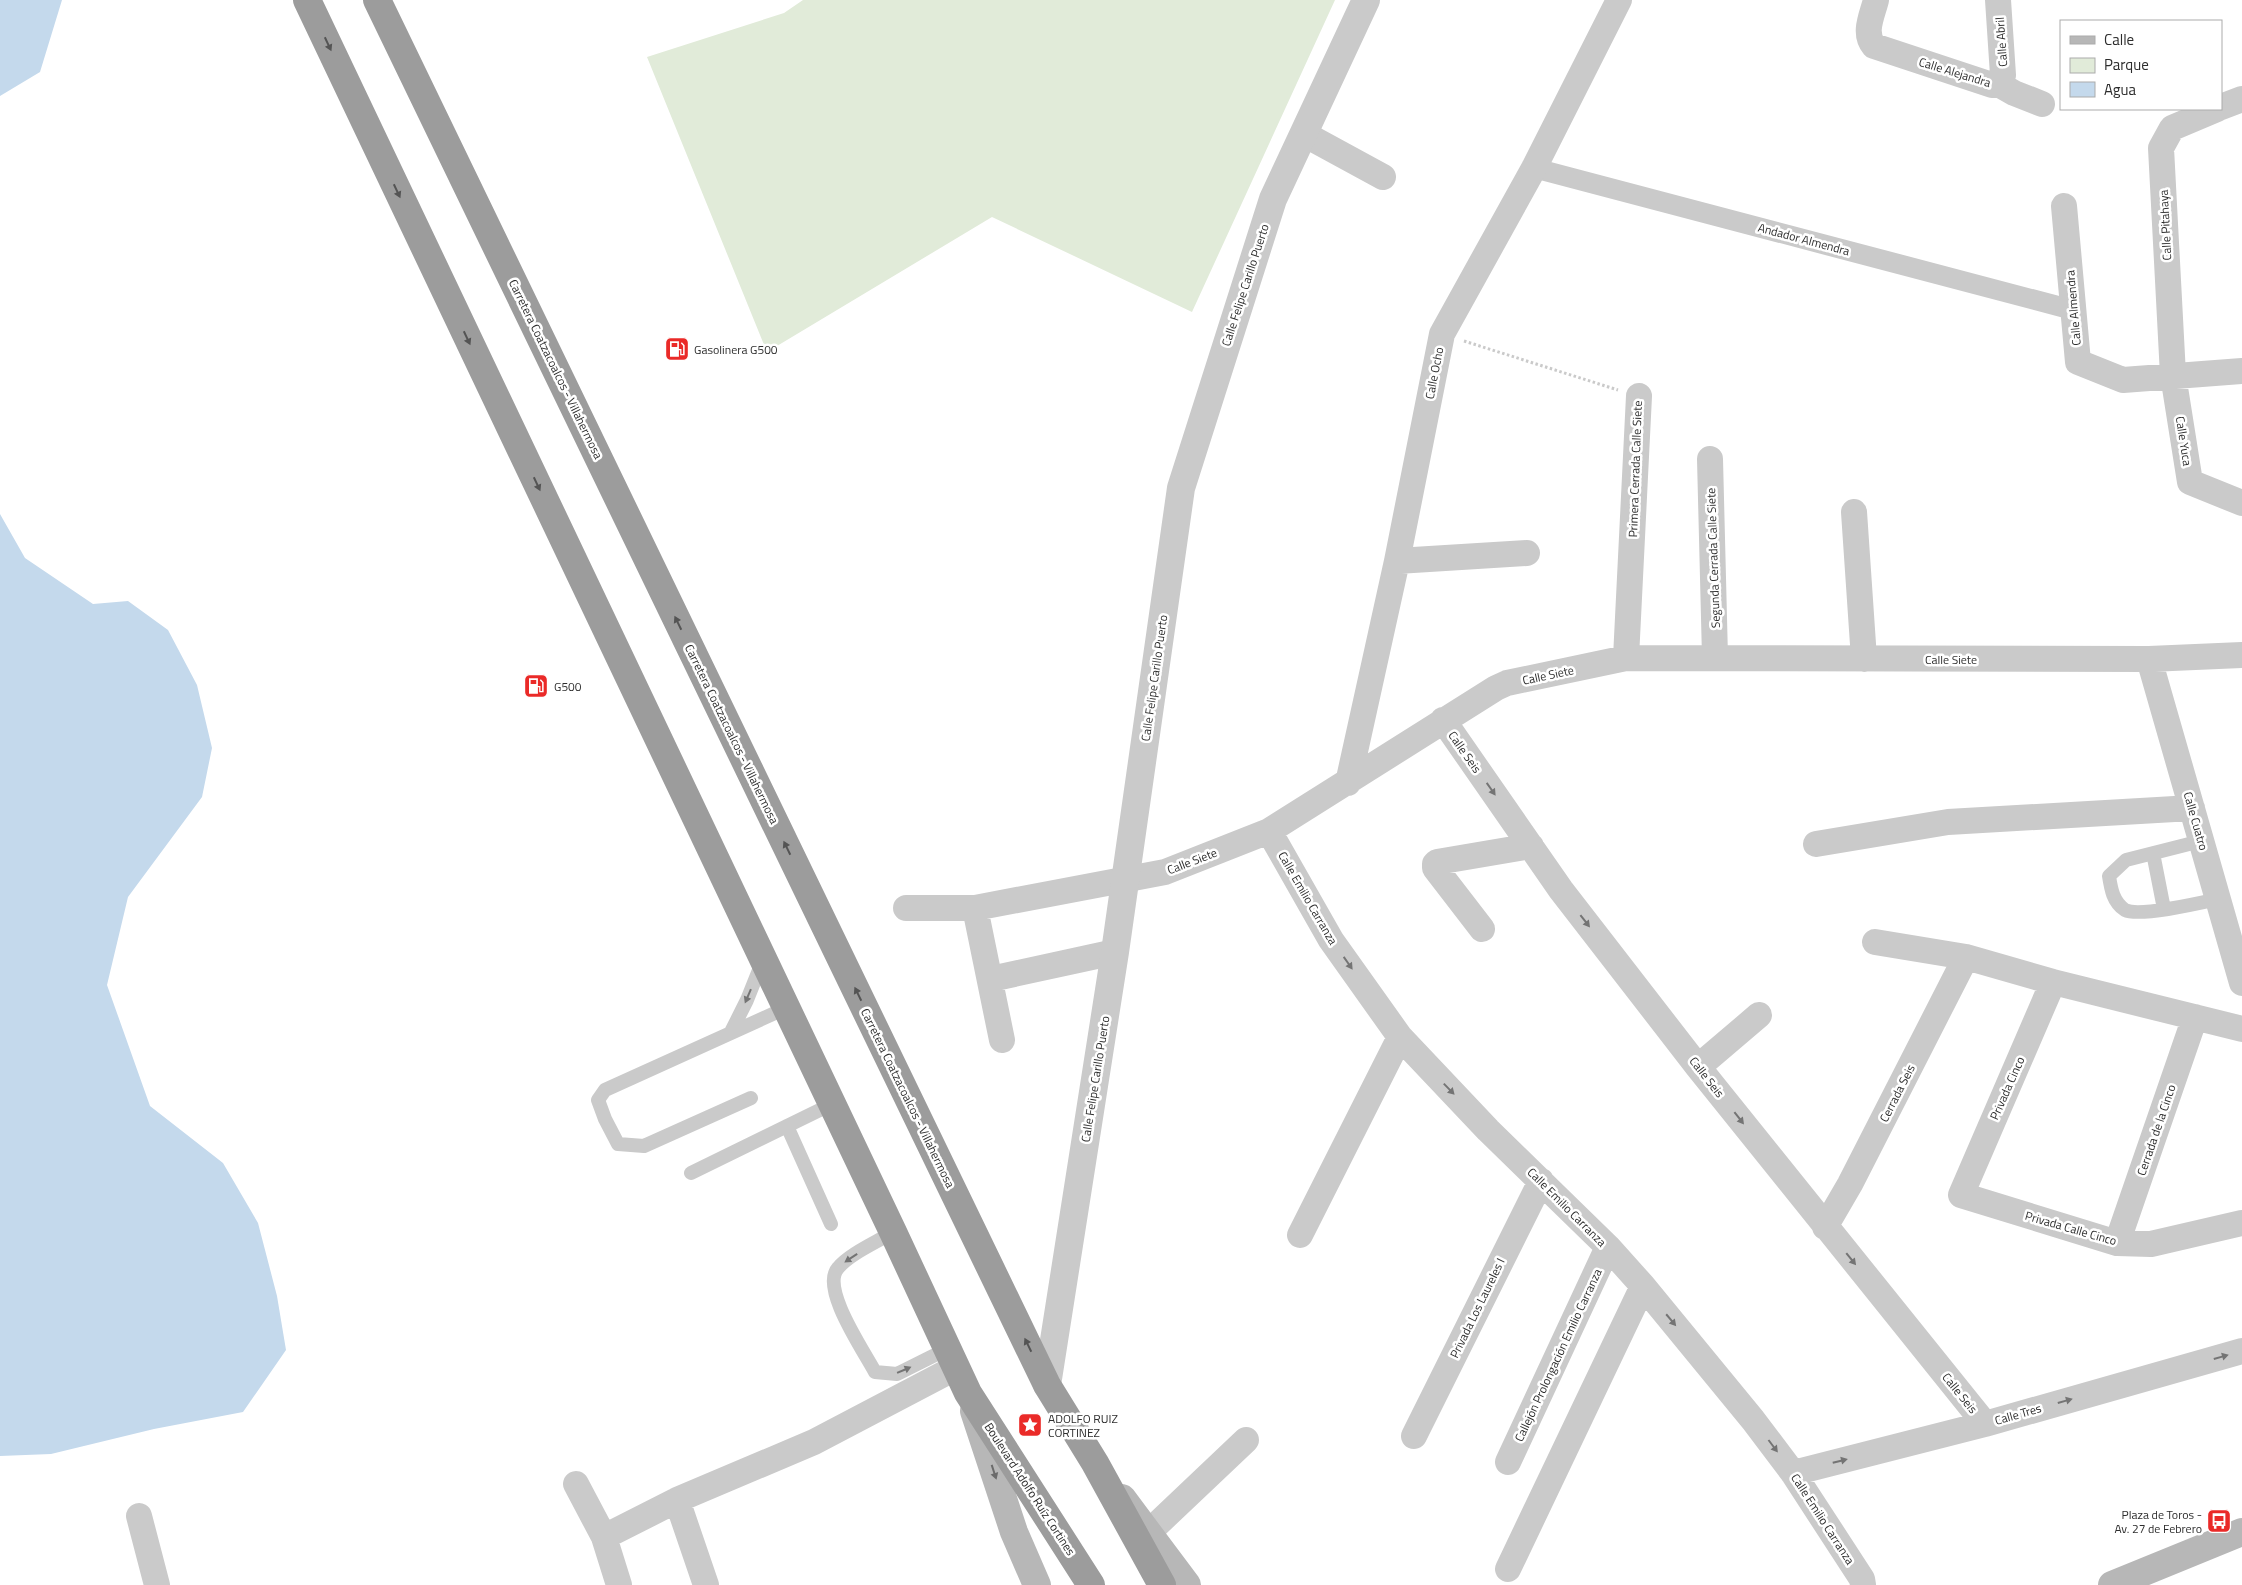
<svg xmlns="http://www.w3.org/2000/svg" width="2242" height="1585" font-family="'Titillium Web',sans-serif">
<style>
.green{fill:#e1ebd9}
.water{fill:#c4d9ec}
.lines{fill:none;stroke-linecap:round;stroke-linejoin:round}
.path{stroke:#cacaca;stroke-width:3;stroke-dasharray:2.5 2.5;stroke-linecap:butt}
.service{stroke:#cacaca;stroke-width:14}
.pedestrian{stroke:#cacaca;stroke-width:20}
.minor{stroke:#cacaca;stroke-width:26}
.tertiary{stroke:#cacaca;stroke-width:28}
.secondary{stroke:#b7b7b7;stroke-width:28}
.trunk{stroke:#9c9c9c;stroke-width:28}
.oneway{fill:#545454}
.oneway2{fill:#747474}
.oneway3{fill:#6b6b6b}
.labels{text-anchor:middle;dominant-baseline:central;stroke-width:5;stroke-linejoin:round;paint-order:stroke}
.street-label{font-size:12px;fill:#2d2d2d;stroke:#fff}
.poi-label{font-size:12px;fill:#2d2d2d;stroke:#fff;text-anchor:start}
</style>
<rect width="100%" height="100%" fill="#fff"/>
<path class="green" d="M803 0H1335L1192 312 992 217 767 352 647 57 784 13Z"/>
<path class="water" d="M0 0H62L40 72 0 96Z
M0 514 25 558 93 604 128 601 168 630 197 685 212 748 202 797 128 897 107 985 150 1106 223 1163 258 1223 277 1296 286 1350 243 1412 154 1429 51 1454 0 1456Z"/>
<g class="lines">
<path class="path" d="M1464 341 1618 390"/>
<path class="service" d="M2201 841 2126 860 2109 876C2111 889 2113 902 2125 910 2139 917 2200 903 2218 899
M2153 853 2164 909
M731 1032 747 1000 763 960
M751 1098 644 1146 618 1144 605 1119 598 1100 605 1090 786 1008
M787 1126 831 1224
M691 1173 832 1104
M893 1232C877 1242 849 1254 838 1268 820 1288 864 1351 875 1372L897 1374 947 1349"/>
<path class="pedestrian" d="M1534 168 2073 310"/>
<path class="minor" d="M1876 0C1872 16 1863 33 1874 46L1992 85H2000L2014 93 2042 104
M1998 0 2003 75 2000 85
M2221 107 2242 99
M2217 109 2172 128 2161 148 2173 375 2190 482 2242 503
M1304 134 1383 177
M2064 206 2078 362 2123 380 2242 371
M1710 459 1715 657
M1854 512 1864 659
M1397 561 1527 553
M1626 658 1639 396
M2149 659 2242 983
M1443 720 1561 890 1698 1067 1985 1424
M1348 783 1397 561 1442 334 1534 168 1619 0
M1269 831 1331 940 1400 1037 1488 1130 1608 1247 1643 1286 1753 1420 1793 1473 1862 1579 1863 1585
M1816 844 1948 822 2192 808
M906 908H975L1165 872 1269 831 1496 688 1507 683 1626 658 2149 659 2242 655
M975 908 1002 1040
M1482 929 1435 868V864L1437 862 1531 846
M1875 942 1966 957 2053 982 2242 1029
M991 979 1115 952
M2053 982 1961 1195 2117 1243 2151 1244 2242 1223
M1698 1067 1759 1015
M1825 1227 1850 1184 1966 957
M1300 1235 1400 1037
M2117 1243 2195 1017
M1414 1436 1541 1181
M1508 1462 1608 1247
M1793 1473 1985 1424 2242 1351
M576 1484 604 1537 619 1585
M677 1500 706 1585
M139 1516 157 1585
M1149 1532 1246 1440
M604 1537 677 1500 814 1442 955 1368
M1508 1569 1643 1286"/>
<path class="tertiary" d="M1047 1385 1115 952 1181 488 1273 199 1366 0"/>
<path class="secondary" d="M974 1411 1014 1532 1037 1585
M1122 1498 1187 1585
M2112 1585 2242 1532"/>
<path class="trunk" d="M307 0 893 1232 968 1393 1091 1585
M377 0 1047 1385 1095 1463 1162 1585"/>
</g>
<defs><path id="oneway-solid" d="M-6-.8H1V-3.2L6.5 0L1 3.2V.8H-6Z" transform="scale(1.25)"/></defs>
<g class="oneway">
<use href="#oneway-solid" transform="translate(328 44) rotate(65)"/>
<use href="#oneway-solid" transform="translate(397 191) rotate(65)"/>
<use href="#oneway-solid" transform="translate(467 338) rotate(65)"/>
<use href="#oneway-solid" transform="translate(537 484) rotate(65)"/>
<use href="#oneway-solid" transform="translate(678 623) rotate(-116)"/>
<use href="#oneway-solid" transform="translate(787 848) rotate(-116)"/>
<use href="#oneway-solid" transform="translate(858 994) rotate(-116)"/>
<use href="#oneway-solid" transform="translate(1028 1345) rotate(-116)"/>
</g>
<g class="oneway2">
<use href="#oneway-solid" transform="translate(1491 789) rotate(55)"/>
<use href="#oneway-solid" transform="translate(1585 921) rotate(52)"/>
<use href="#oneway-solid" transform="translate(1348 963) rotate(55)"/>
<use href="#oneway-solid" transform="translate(748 996) rotate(113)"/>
<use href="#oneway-solid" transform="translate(1449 1089) rotate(46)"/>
<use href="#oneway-solid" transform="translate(1739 1118) rotate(52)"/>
<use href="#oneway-solid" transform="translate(851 1258) rotate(146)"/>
<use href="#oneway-solid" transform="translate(1851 1259) rotate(51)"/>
<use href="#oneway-solid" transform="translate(1671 1320) rotate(50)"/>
<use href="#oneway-solid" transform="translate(2221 1357) rotate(-16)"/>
<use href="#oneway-solid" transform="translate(904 1370) rotate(-23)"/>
<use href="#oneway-solid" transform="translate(2065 1401) rotate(-16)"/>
<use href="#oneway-solid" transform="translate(1773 1446) rotate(53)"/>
<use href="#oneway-solid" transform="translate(1840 1461) rotate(-14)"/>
</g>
<use class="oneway3" href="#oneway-solid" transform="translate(994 1472) rotate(72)"/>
<defs>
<symbol id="fuel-square" viewBox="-11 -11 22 22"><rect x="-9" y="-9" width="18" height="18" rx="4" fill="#ea2a28" stroke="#fff"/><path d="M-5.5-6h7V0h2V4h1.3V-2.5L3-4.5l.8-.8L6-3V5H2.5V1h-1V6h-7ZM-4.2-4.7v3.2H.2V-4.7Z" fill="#fff"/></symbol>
<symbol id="sight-square" viewBox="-11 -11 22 22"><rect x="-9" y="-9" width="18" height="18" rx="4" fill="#ea2a28" stroke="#fff"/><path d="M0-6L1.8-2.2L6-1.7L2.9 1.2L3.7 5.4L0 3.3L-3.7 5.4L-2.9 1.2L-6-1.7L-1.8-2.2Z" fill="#fff"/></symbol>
<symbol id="bus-square" viewBox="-11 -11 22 22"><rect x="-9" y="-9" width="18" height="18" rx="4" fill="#ea2a28" stroke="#fff"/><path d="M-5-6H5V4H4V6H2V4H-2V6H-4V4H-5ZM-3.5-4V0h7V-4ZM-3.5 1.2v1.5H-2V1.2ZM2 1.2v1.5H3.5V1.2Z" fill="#fff"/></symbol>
</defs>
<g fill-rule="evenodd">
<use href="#fuel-square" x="663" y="335" width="28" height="28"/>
<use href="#fuel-square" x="522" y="672" width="28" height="28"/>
<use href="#sight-square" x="1016" y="1411" width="28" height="28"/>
<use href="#bus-square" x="2205" y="1507" width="28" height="28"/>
</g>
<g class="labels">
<g class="street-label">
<text transform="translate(2001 42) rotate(-94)">Calle Abril</text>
<text transform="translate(1955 72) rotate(17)">Calle Alejandra</text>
<text transform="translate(2165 225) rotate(-93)">Calle Pitahaya</text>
<text transform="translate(1804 239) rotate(15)">Andador Almendra</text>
<text transform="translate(1245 285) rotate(-72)">Calle Felipe Carillo Puerto</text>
<text transform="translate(2073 308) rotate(-95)">Calle Almendra</text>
<text transform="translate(556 369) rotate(64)">Carretera Coatzacoalcos - Villahermosa</text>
<text transform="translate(1434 373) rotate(-79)">Calle Ocho</text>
<text transform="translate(2184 441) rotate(81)">Calle Yuca</text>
<text transform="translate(1635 469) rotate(-88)">Primera Cerrada Calle Siete</text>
<text transform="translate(1713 558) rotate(-92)">Segunda Cerrada Calle Siete</text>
<text x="1951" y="659">Calle Siete</text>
<text transform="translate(1548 675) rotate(-12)">Calle Siete</text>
<text transform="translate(1154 678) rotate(-82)">Calle Felipe Carillo Puerto</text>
<text transform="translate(732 734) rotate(64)">Carretera Coatzacoalcos - Villahermosa</text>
<text transform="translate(1465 752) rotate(55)">Calle Seis</text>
<text transform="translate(2196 821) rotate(74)">Calle Cuatro</text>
<text transform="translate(1192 861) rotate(-21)">Calle Siete</text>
<text transform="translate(1308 898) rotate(60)">Calle Emilio Carranza</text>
<text transform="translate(1707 1077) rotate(52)">Calle Seis</text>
<text transform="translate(1095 1079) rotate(-81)">Calle Felipe Carillo Puerto</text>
<text transform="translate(2007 1088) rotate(-66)">Privada Cinco</text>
<text transform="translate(1897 1093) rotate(-63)">Cerrada Seis</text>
<text transform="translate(908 1098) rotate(64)">Carretera Coatzacoalcos - Villahermosa</text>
<text transform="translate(2156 1130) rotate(-71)">Cerrada de la Cinco</text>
<text transform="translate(1567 1207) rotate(45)">Calle Emilio Carranza</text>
<text transform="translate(2071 1228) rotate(16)">Privada Calle Cinco</text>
<text transform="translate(1477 1308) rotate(-64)">Privada Los Laureles I</text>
<text transform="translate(1558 1355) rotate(-65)">Callejón Prolongación Emilio Carranza</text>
<text transform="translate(1960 1393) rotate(51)">Calle Seis</text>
<text transform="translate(2018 1414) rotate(-16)">Calle Tres</text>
<text transform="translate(1030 1489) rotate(57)">Boulevard Adolfo Ruíz Cortines</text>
<text transform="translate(1823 1519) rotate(57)">Calle Emilio Carranza</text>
</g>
<g class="poi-label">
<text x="694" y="349">Gasolinera G500</text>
<text x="554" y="686">G500</text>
<text x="1048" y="1418">ADOLFO RUIZ<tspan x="1048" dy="14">CORTINEZ</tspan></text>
<text x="2202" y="1514" text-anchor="end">Plaza de Toros -<tspan x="2202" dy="14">Av. 27 de Febrero</tspan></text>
</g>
</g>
<rect x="2060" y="20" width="162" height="90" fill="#ffffff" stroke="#ababab"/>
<rect x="2070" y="36" width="25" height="8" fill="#b7b7b7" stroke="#ababab"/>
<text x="2104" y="45" font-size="15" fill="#2d2d2d">Calle</text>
<rect x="2070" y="58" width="25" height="15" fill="#e1ebd9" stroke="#ababab"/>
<text x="2104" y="70" font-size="15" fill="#2d2d2d">Parque</text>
<rect x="2070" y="82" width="25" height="15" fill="#c4d9ec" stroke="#ababab"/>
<text x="2104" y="95" font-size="15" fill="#2d2d2d">Agua</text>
</svg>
